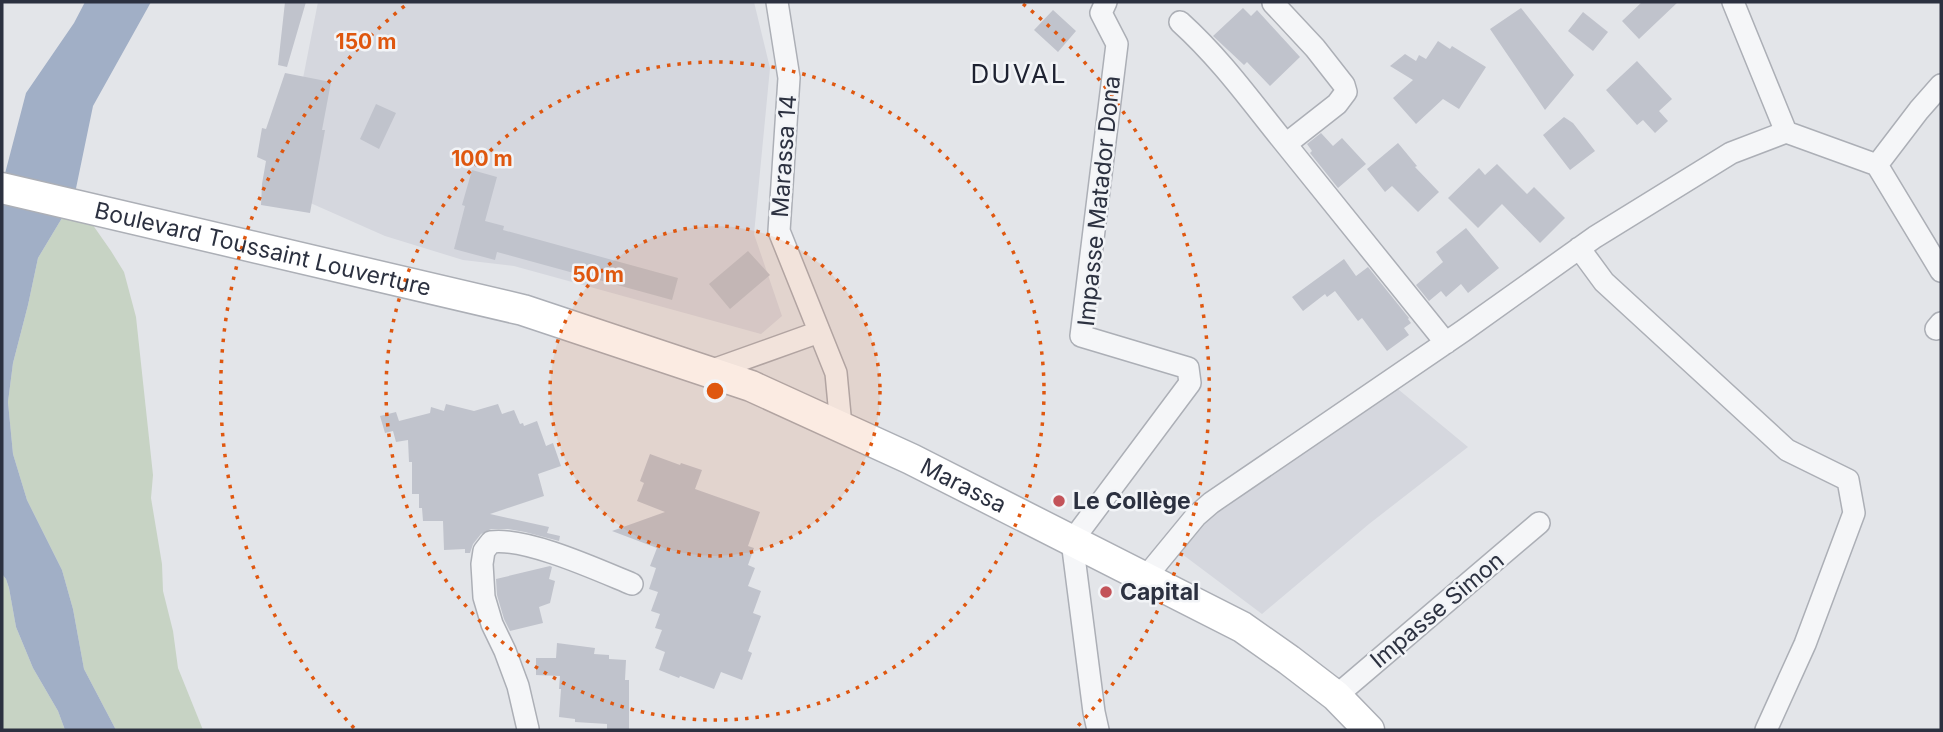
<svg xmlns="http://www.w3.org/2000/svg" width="1943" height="732" font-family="Inter,sans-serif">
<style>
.built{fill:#d5d7de}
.green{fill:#c7d3c4}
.water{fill:#a1afc6}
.building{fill:#c0c3cc}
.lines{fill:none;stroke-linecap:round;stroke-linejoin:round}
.street-casing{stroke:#acafb6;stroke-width:24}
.secondary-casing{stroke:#acafb6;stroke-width:33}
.street{stroke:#f5f6f8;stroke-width:21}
.secondary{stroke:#fff;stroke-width:30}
.ring{fill:none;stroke:#df570f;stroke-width:3.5;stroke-dasharray:3.5 7}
.poi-dot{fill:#c35359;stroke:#f2f4f7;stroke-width:2.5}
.labels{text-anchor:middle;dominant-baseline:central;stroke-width:5;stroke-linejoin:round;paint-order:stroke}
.street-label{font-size:23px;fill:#2c3140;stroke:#f2f4f7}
.poi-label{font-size:23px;font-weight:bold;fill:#2c3140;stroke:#f2f4f7;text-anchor:start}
.quarter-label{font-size:26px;letter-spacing:2px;fill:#1e2231;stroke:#f2f4f7}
.centre{fill:#df570f;stroke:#f2f4f7;stroke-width:3.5}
.ring-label{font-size:21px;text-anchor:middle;font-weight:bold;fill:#df570f;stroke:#f2f4f7;stroke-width:5;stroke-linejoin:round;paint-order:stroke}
</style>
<rect width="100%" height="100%" fill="#e3e5e9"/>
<path class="built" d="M318 2H754L770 68 754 234 782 316 761 334 514 266 463 260 385 236 281 190Z
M1393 385 1468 447 1369 524 1262 614 1178 551 1214 508Z"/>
<path class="green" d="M74 198 111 251 124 272 136 317 153 475 151 498 162 564 163 591 173 631 178 668 203 730H116L84 669 73 609 62 570 27 500 13 454 8 402 13 363 28 305 38 258Z
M2 574 6 579 9 588 16 627 33 668 58 711 65 730H2Z"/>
<path class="water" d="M85 2H151L93 106 74 198 38 258 28 305 13 363 8 402 13 454 27 500 62 570 73 609 84 669 116 730H65L58 711 33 668 16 627 9 588 6 579 2 574V185L26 93 74 23Z"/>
<path class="building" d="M285 2H306L287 67 278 65Z
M1642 2H1678L1639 39 1622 21Z
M1243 8 1251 16 1257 10 1300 57 1270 86 1247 62 1244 65 1213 36Z
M1521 8 1574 75 1545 110 1490 29Z
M1053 10 1076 31 1058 52 1034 30Z
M1583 12 1608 32 1593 51 1568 31Z
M1438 41 1450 49 1452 46 1486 67 1459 109 1443 99 1416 124 1393 98 1413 80 1390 66 1405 54 1416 61 1419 55 1426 59Z
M1637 61 1672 99 1659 111 1668 121 1655 133 1643 120 1637 125 1606 90Z
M285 73 331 82 322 130H325L310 213 261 205 262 184 266 161 257 157 262 128 266 129Z
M376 104 396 113 379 149 360 139Z
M1564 117 1573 123 1595 151 1570 170 1543 135Z
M1321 133 1333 146 1342 138 1366 164 1338 188 1310 153 1312 151 1307 144Z
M1398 143 1417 166 1415 167 1439 192 1418 212 1392 186 1385 192 1367 169Z
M1497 164 1527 194 1534 187 1565 218 1540 243 1502 204 1478 228 1448 198 1479 168 1485 175Z
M472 170 497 177 485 221 504 226 503 230 678 278 672 300 497 252 495 260 454 249 465 206 462 205Z
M1466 228 1499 268 1468 293 1461 284 1446 297 1441 291 1429 301 1416 285 1443 262 1436 252Z
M748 251 770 275 730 309 709 284Z
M1344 259 1356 276 1368 267 1409 318 1408 319 1411 323 1404 328 1409 335 1387 351 1362 318 1358 321 1335 291 1327 297 1325 294 1303 311 1292 297Z
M446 404 474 411 498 404 502 414 514 410 520 424 523 423 524 426 537 421 546 446 553 443 561 466 538 474 544 496 490 514 549 527 547 533 560 536 559 541 525 532 508 529H491L481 534 473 544 470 553H465V549L444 550 443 521H423L422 508H419V494H412V462H409L408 440 396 442 393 431 385 433 380 416 396 412 399 421 430 413 431 407 444 411Z
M650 454 680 465 681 463 702 470 695 489 760 512 748 546 754 548 748 565 755 568 748 586 761 591 753 613 761 616 748 651 752 653 742 680 721 672 714 689 680 676 679 678 659 670 665 652 655 648 662 630 655 628 660 614 651 611 658 592 649 589 656 568 650 566 657 548 612 531 665 512 637 501 644 483 640 481Z
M550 566 552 567 549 579 555 581 550 603 539 607 543 623 510 631 504 619 497 595 496 579Z
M557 643 595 648 594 654 609 655V659L626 660 625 680H629V730H607V724L575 722V719L559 717 561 689H559L560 676 536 675V658H556Z"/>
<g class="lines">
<defs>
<path id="street" d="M777 2 789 78 779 231 836 373 841 426
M1733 2 1786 132
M1273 3 1315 48 1344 85 1346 92 1337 104 1286 144
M1180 22C1223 61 1252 103 1288 147 1341 213 1394 278 1446 343
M1786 132 1877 165 1919 110 1941 85
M1877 165 1941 271
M1579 248 1604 282 1787 450 1848 480 1854 513 1805 644 1766 730
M1936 329 1941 323
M710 371 819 332
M1145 578 1196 516 1211 503 1463 331 1595 237 1731 153 1786 132
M1336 696 1539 523
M528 729 518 686 505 651 492 624 484 597 482 564 484 551 491 542C526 537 598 570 632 584
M1098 730 1094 712 1072 541 1190 383 1188 368 1081 336 1117 44 1101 13 1106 2"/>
<g id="secondary">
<path id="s1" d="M2 188 523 310 751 386 911 459 1242 627 1289 660 1336 696 1369 730"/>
</g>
</defs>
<use href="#street" class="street-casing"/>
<use href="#secondary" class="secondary-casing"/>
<use href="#street" class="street"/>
<use href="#secondary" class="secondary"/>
</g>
<circle cx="715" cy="391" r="165" fill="#df570f" fill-opacity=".12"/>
<g class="ring">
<circle cx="715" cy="391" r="165"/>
<circle cx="715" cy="391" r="329"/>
<path d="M354 728A494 494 0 0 1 407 4M1023 4A494 494 0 0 1 1076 728"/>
</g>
<g class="poi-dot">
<circle cx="1059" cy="501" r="7"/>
<circle cx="1106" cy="592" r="7"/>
</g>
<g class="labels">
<g class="street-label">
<text transform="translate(784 156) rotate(-86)">Marassa 14</text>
<text transform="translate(1099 201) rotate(-84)">Impasse Matador Dona</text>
<text stroke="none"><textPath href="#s1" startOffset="268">Boulevard Toussaint Louverture</textPath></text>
<text stroke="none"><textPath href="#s1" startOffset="1010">Marassa</textPath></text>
<text transform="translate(1437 610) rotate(-40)">Impasse Simon</text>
</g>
<g class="poi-label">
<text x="1073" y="501">Le Collège</text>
<text x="1120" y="592">Capital</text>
</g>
<g class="quarter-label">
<text x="1019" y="73">DUVAL</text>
</g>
</g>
<circle cx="715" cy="391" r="10" class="centre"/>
<g class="ring-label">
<text x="366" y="49">150 m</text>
<text x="482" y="166">100 m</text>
<text x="598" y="282">50 m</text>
</g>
<rect width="1943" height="732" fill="none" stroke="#2c3140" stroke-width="7"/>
</svg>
